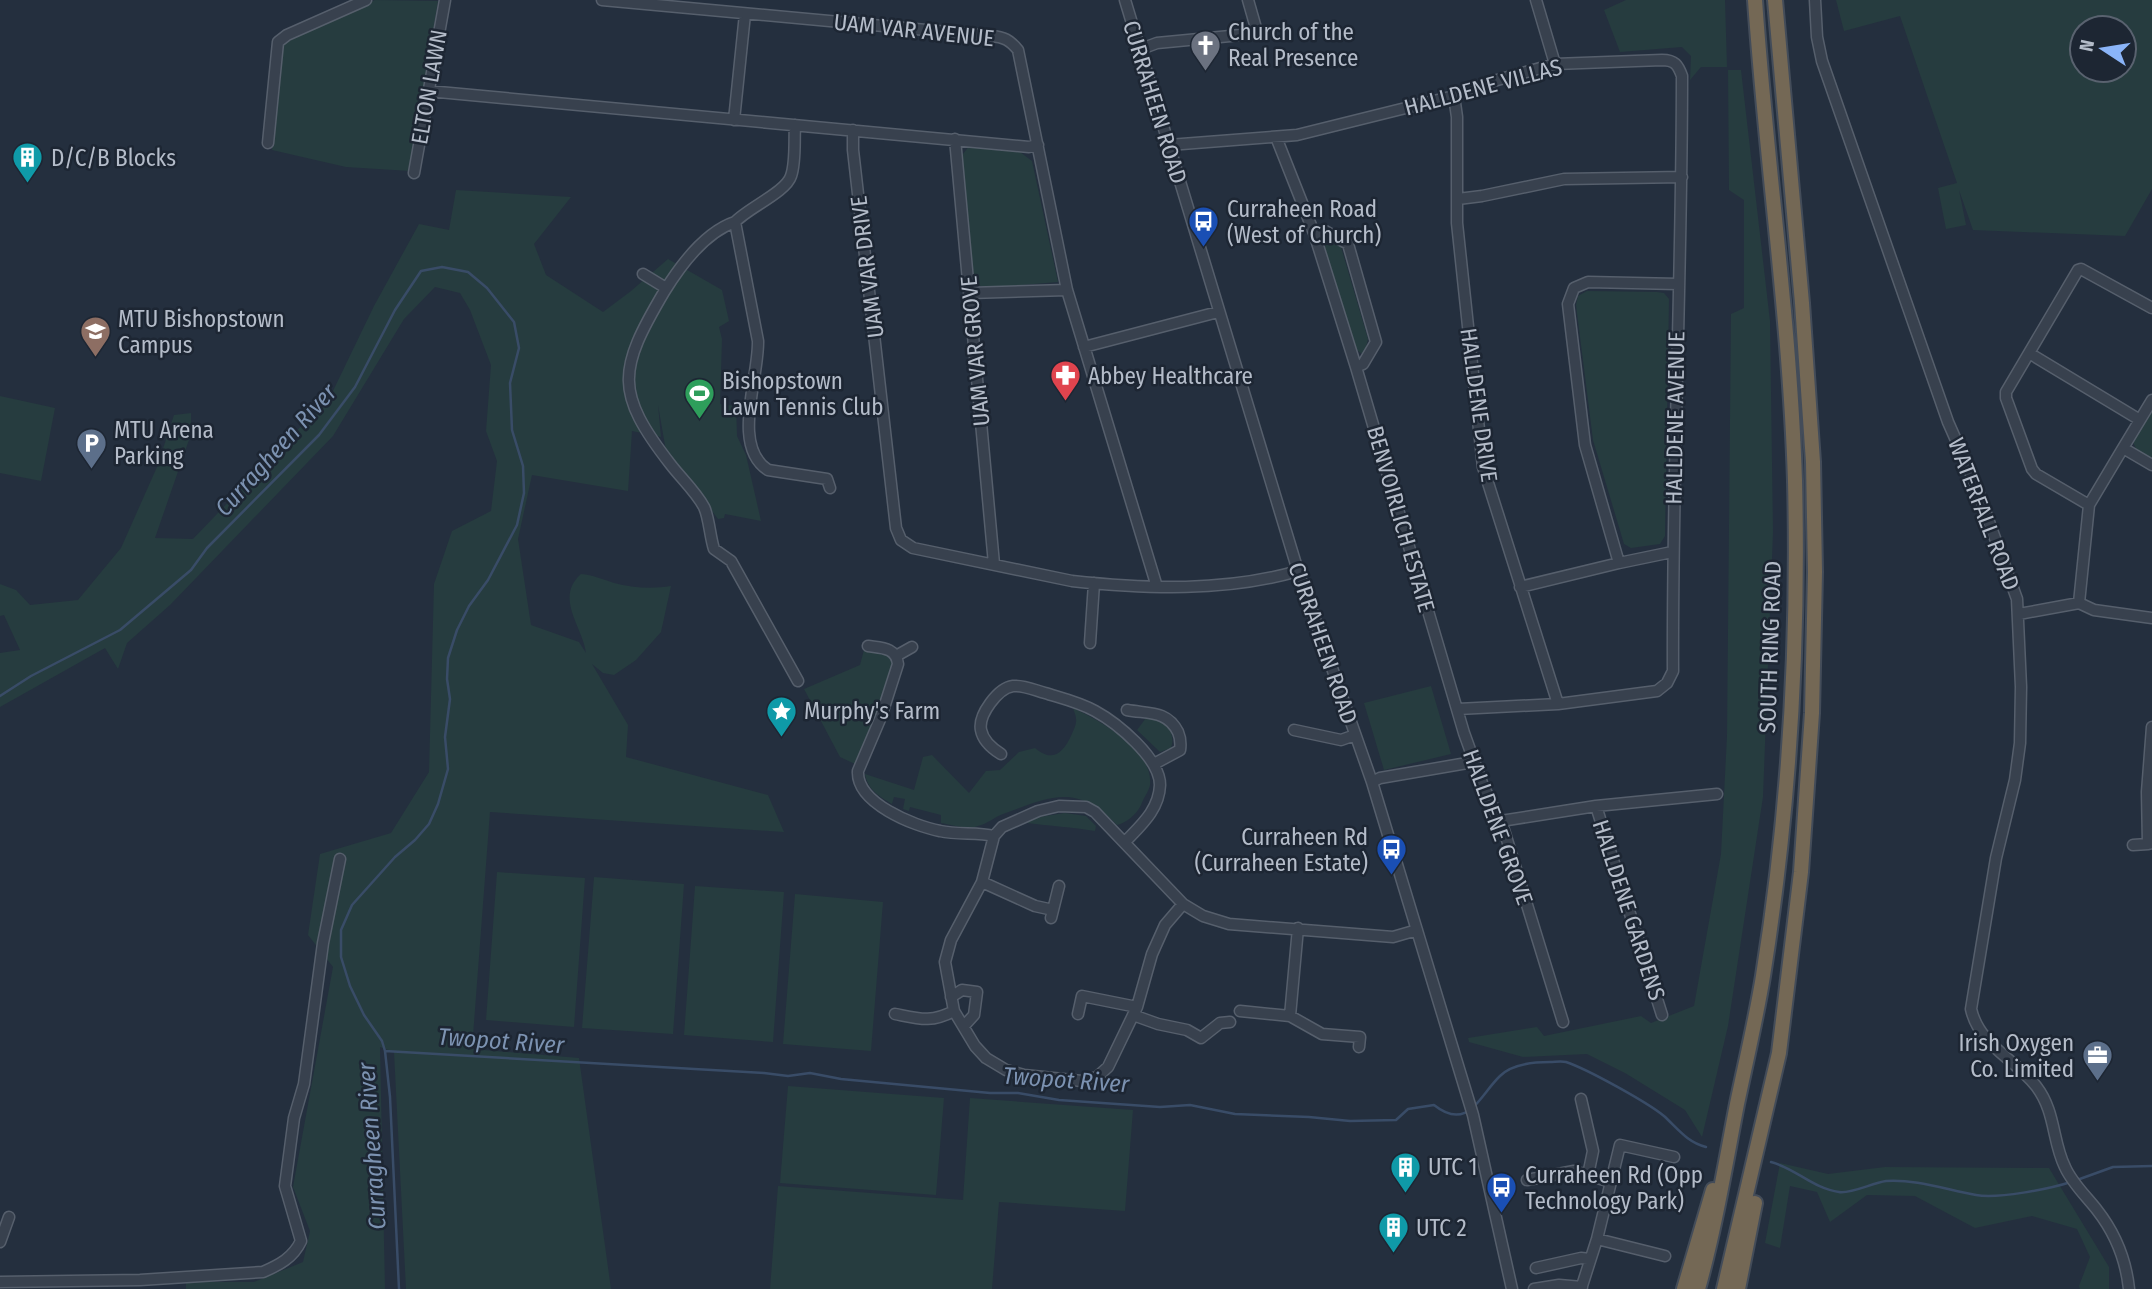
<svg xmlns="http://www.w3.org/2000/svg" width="2152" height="1289" font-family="'Fira Sans Condensed',sans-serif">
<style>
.green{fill:#263c3f;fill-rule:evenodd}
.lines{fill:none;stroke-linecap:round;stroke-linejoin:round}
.stream{stroke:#394c67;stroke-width:2.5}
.minor-casing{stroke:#565f6c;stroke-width:13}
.highway-casing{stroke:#434c59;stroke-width:18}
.minor{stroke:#38414e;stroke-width:10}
.highway{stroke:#746855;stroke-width:14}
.labels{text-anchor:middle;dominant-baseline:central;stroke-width:5;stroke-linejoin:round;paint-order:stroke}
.street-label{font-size:23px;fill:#b4bcc9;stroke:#1d2633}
.poi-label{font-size:23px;fill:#b4bcc9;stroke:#1d2633;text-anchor:start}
.water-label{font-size:24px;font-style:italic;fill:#7c92b1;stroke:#1d2633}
</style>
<rect width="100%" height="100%" fill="#242f3e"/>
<path class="green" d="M375 0 438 1 410 171 346 167 272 150 281 52 284 43Z
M1626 0H1725L1727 67H1701L1690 80 1691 56 1682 47 1620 52 1604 10Z
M1836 0H2152V189L2125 236 1973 230 1959 190 1966 225 1946 229 1938 188 1957 183 1900 16 1844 31ZM2124 28V70H2082V28Z
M1728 70H1741L1770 321 1773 532 1763 797 1728 1026 1702 1137 1685 1110 1625 1073 1587 1054 1523 1057 1469 1042 1468 1038 1537 1027 1544 1036 1641 1016 1651 1023 1694 1006 1721 854 1727 736 1731 314 1744 308V200L1729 190Z
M970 145 1020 152 1032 161 1058 282 987 288 978 285 973 278 962 162 963 154Z
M456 190 571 197 534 244 546 275 603 312 631 291 668 259 722 290 729 321 719 327 722 339 720 404 736 406 737 436 746 455 761 521 725 514 724 518 718 519 666 451 658 405 661 437 632 431 628 491 532 475 518 539 531 625 579 642 586 653C583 627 554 598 581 574 593 575 602 579 614 583 632 588 653 589 671 586L661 632 636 660 614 675 603 673 592 664 628 725 626 757 768 795 784 832 490 812 472 1049 579 1058 611 1289H406L394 1052 380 1047 385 1289H186V1282H254L303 1262 310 1231 293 1187 333 967 308 935 320 854 391 833 429 772 434 584 452 531 491 511 497 461 486 431 491 365 470 310 460 293 435 287 404 319 333 436 170 605 127 643 118 669 105 648 0 707V653L20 650 4 615 0 616V584L16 590 30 605 78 600 121 548 157 467 174 415 191 413V434L155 538 193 539 331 395 374 306 419 224 449 230Z
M1322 237 1341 247 1368 339 1364 355 1355 349 1322 241Z
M1587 291 1657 292 1664 293 1669 299 1665 536 1660 544 1631 548 1624 544 1593 440 1576 305 1578 296Z
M0 396 55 408 41 481 0 473Z
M2152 409V460L2137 451 2133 442Z
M864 650 887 652 893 661V666L880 707 855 764 840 757 804 689 860 665Z
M1431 686 1451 754 1384 770 1364 703Z
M1073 708C1099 720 1154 750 1150 785 1149 791 1143 799 1141 805 1137 814 1126 823 1117 825 1076 783 1052 796 1003 814 995 817 987 824 978 826 967 830 952 825 941 823V815L910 807 909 811 903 809 905 799 894 797 892 804C879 796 868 790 865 774L914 790 923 757 932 755 969 793 986 771 1000 770 1019 752 1035 748C1052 763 1063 753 1071 736 1073 731 1077 724 1076 719 1076 715 1074 712 1073 708Z
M1146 718C1163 717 1177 731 1171 748L1160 752 1137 730Z
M1065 813 1086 816 1096 826 1095 831C1072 827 1050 826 1027 823L1039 817Z
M497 872 585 878 574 1027 486 1020Z
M594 877 684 884 673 1034 582 1028Z
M695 886 784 892 773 1042 684 1035Z
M795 894 883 902 871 1051 783 1044Z
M788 1086 944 1098 936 1195 780 1183Z
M970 1098 1133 1110 1125 1211 999 1202 992 1289H770L778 1186 963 1200Z
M1780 1163 1828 1174 1885 1167 2049 1168 2109 1267V1289H2080L2079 1286 2090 1257 2077 1229 2032 1216 1975 1228 1915 1196 1867 1195 1830 1222 1817 1192 1790 1186 1780 1248 1765 1243Z"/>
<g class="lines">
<path class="stream" d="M0 696 31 676 120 630 191 570 207 548 319 435 355 387 395 310 421 271 442 267 468 272 487 288 514 322 519 348 510 383 512 430 523 466 524 493 517 525 488 580 469 606 457 630 448 658 447 679 450 699 445 737 448 769 438 804 429 824 415 840 395 857 352 905 341 930V957L350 986 364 1015 382 1041 385 1051 390 1097 399 1289
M385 1051 764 1073 788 1076 810 1073 841 1079 990 1093H1018L1059 1100 1160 1107 1190 1105 1235 1114 1309 1117 1350 1121 1396 1120 1408 1109 1434 1105C1468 1132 1479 1096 1500 1076 1512 1064 1534 1062 1550 1062 1555 1062 1561 1061 1566 1062 1587 1069 1647 1102 1664 1116 1678 1129 1687 1142 1706 1147
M1771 1162C1795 1168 1814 1189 1839 1192 1851 1194 1872 1183 1886 1181 1916 1179 1947 1190 1976 1195 1998 1199 2049 1189 2071 1182
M2077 1180 2113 1167 2152 1166"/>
<defs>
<path id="minor" d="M602 0 991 36C1004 37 1010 40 1018 50L1067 290 1157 587
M1125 0 1298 571 1372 782 1473 1115 1512 1289
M1536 0 1555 64
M1815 0 1817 37 1822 61 1948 422 1975 483 2017 599 2021 687 2020 743 2015 780 1996 858 1971 1009C1979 1045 2015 1059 2036 1086 2056 1112 2052 1141 2065 1167 2072 1183 2086 1196 2097 1210 2115 1233 2126 1260 2129 1289
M1141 49 1157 43 1251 34 1256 28 1248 0
M428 91 1029 147 1038 145
M1454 96 1457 117V223L1483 467 1558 704
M734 120 745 14
M795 125C794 141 796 162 791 176 786 192 748 208 735 222L758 341C759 378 731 446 768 470L827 479 830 488
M853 130V150L896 528 901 540 913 548 1072 581C1147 589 1225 592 1298 571
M1276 137 1314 233 1356 367 1464 733 1482 783 1504 830 1563 1022
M955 139 994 564
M268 143 278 42 287 35 366 0
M1169 145 1297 135 1454 96 1490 82 1555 64 1662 60C1675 60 1678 65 1682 76 1682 274 1672 472 1673 671L1667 683 1657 691 1558 704 1458 709
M414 173 445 0
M1458 199 1482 196 1564 179 1682 177
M735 222C705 232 680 266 664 292 618 370 614 392 671 465 681 478 696 492 704 507 709 517 710 537 714 549L731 561 798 681
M1314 233 1325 231 1348 244 1376 342 1363 364 1356 367
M643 274 666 288
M970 293 1067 290
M1084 347 1218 312
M2029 353 2078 270 2081 269 2152 308
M2123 448 2152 400
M2089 505 2036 474 2032 469 2006 398V392L2029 353 2140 420
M1672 552 1619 563 1585 445 1568 304 1574 288 1588 282 1678 284
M1520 587 1619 563
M2079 603 2089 505 2123 448 2152 465
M2019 614 2079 603 2094 610 2152 618
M1090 643 1094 583
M868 646C881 648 896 647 898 664L881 717 858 771C856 803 914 826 940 831 958 835 977 832 994 836
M896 656 912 647
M1127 710C1148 714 1167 710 1178 732 1181 739 1181 743 1180 750L1154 764
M2152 727 2147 792 2148 844 2152 843
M1294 730 1341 740 1355 735
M1001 754C993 749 983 741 981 730 978 715 998 688 1013 686 1024 685 1034 690 1045 693 1061 698 1079 702 1095 711 1117 723 1160 758 1160 785 1159 810 1141 825 1125 842
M1372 782 1380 778 1473 762
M1596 806 1662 1015
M1501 821 1596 806 1717 794
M2133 845 2148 844
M982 882 1035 906 1053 910
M1183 904 1165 925 1152 954 1137 1007 1108 1067 1097 1077 1082 1081 1024 1075 1006 1070 986 1058 975 1046 954 1011 945 962 951 940 982 882 994 836 1002 827 1038 811 1059 806 1086 807 1095 812 1183 904 1203 916 1229 924 1393 937 1417 930
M1051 918 1059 886
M1298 928 1290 1016 1322 1034 1360 1037 1359 1047
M951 997 962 990 977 992 974 1015 964 1026
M1240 1011 1290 1016
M895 1014C920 1019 931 1023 954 1011
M1078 1014 1082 996 1137 1007
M1133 1015 1158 1024 1187 1030 1201 1038 1220 1023 1230 1022
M1581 1099 1593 1151 1588 1175
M1527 1180 1574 1171 1611 1182
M1597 1239 1665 1256
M0 1242 9 1217
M1536 1268 1581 1258 1590 1259
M0 1282 140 1280 263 1272C279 1265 293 1258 301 1241L285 1186 294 1118 304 1084 323 943 340 859
M1534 1289 1559 1285 1582 1287
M1581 1289 1597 1239 1620 1145 1674 1157"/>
<path id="highway" d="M1684 1289 1713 1190
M1698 1289C1715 1228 1725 1166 1737 1104 1746 1061 1756 1019 1763 976 1789 813 1799 646 1795 481 1790 320 1766 161 1755 0
M1724 1289 1779 1053 1801 872 1812 713 1815 572 1813 462 1802 303 1775 0
M1738 1289 1755 1203"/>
</defs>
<use href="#minor" class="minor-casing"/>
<use href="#highway" class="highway-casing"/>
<use href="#minor" class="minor"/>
<use href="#highway" class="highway"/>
</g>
<defs>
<symbol id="church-pin" viewBox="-11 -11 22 30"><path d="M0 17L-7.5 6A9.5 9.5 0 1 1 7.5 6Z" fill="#6b7280" stroke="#1d2633"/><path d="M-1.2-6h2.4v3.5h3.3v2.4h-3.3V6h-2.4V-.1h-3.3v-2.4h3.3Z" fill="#fff"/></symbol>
<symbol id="building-pin" viewBox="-11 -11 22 30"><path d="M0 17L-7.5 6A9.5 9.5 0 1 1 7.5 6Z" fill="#0f9aa8" stroke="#1d2633"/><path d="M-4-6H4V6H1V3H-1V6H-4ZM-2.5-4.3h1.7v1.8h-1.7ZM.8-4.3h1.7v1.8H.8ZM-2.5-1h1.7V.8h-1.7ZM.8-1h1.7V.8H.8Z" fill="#fff"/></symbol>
<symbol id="bus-pin" viewBox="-11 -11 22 30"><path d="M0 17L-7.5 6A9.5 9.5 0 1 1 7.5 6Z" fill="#1a4fb4" stroke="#1d2633"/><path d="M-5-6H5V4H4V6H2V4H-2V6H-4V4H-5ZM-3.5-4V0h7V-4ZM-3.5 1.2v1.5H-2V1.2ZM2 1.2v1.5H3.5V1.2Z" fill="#fff"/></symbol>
<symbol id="university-pin" viewBox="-11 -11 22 30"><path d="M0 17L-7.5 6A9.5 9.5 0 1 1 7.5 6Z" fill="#8d6e63" stroke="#1d2633"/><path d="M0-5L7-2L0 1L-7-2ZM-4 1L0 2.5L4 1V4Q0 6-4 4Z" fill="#fff"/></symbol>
<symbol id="pharmacy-pin" viewBox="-11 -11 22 30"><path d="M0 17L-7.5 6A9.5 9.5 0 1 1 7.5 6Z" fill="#e0444e" stroke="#1d2633"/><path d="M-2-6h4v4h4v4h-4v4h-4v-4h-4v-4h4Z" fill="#fff"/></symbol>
<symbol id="stadium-pin" viewBox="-11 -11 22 30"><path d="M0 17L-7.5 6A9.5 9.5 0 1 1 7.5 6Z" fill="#2e9e5b" stroke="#1d2633"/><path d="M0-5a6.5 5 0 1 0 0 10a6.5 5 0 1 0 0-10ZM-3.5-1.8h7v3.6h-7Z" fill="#fff"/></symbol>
<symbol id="parking-pin" viewBox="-11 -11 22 30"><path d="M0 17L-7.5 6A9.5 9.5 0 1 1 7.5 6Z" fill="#5c6f8a" stroke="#1d2633"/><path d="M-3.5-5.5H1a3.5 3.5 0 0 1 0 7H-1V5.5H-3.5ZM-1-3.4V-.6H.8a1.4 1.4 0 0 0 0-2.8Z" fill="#fff"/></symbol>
<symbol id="sight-pin" viewBox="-11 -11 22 30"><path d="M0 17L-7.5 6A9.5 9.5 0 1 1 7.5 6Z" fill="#0f9aa8" stroke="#1d2633"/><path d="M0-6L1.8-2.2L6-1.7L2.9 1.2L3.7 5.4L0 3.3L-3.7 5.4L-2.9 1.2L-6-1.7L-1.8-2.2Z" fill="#fff"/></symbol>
<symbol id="office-pin" viewBox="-11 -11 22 30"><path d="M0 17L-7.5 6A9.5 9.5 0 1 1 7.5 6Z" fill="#5c6f8a" stroke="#1d2633"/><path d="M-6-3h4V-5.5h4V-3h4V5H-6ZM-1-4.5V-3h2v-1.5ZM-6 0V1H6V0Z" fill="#fff"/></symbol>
</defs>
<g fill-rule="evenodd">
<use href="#church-pin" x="1188" y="28" width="35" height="47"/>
<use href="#building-pin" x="10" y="140" width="35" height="47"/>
<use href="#bus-pin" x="1186" y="204" width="35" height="47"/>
<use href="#university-pin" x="78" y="314" width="35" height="47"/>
<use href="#pharmacy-pin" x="1048" y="358" width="35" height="47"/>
<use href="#stadium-pin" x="682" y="376" width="35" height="47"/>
<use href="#parking-pin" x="74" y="426" width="35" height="47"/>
<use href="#sight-pin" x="764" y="694" width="35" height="47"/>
<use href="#bus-pin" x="1374" y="832" width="35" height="47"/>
<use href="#office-pin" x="2080" y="1038" width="35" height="47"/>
<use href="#building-pin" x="1388" y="1150" width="35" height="47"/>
<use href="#bus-pin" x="1484" y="1170" width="35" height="47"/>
<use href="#building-pin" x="1376" y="1210" width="35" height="47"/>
</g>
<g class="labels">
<g class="street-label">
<text transform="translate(914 30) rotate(6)">UAM VAR AVENUE</text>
<text transform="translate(429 87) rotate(-80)">ELTON LAWN</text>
<text transform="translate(1483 87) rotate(-15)">HALLDENE VILLAS</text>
<text transform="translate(1155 102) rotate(73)">CURRAHEEN ROAD</text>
<text transform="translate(867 267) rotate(-97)">UAM VAR DRIVE</text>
<text transform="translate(975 351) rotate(-95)">UAM VAR GROVE</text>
<text transform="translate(1479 405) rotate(82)">HALLDENE DRIVE</text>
<text transform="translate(1675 418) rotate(-89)">HALLDENE AVENUE</text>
<text transform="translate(1984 514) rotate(69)">WATERFALL ROAD</text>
<text transform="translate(1401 519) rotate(74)">BENVOIRLICH ESTATE</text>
<text transform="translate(1323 643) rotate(71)">CURRAHEEN ROAD</text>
<text transform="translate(1770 647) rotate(-88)">SOUTH RING ROAD</text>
<text transform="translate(1498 827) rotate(70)">HALLDENE GROVE</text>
<text transform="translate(1629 910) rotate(72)">HALLDENE GARDENS</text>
</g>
<g class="poi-label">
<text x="1228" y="32">Church of the<tspan x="1228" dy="26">Real Presence</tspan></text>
<text x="51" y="158">D/C/B Blocks</text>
<text x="1227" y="209">Curraheen Road<tspan x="1227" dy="26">(West of Church)</tspan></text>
<text x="118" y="319">MTU Bishopstown<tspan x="118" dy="26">Campus</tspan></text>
<text x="1088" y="376">Abbey Healthcare</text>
<text x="722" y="381">Bishopstown<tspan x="722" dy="26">Lawn Tennis Club</tspan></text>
<text x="114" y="430">MTU Arena<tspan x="114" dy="26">Parking</tspan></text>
<text x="804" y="711">Murphy's Farm</text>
<text x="1368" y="837" text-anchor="end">Curraheen Rd<tspan x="1368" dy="26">(Curraheen Estate)</tspan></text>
<text x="2074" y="1043" text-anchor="end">Irish Oxygen<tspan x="2074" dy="26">Co. Limited</tspan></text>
<text x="1428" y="1167">UTC 1</text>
<text x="1525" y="1175">Curraheen Rd (Opp<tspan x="1525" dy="26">Technology Park)</tspan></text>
<text x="1416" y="1228">UTC 2</text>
</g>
<g class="water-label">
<text transform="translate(276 450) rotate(-48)">Curragheen River</text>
<text transform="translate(501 1041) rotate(4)">Twopot River</text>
<text transform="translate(1066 1080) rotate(4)">Twopot River</text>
<text transform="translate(372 1146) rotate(-94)">Curragheen River</text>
</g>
</g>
<g transform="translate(2103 49) rotate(282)"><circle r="33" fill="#1d2633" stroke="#59626f" stroke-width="2"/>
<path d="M0-5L12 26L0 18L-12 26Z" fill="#8ab4f8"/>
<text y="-10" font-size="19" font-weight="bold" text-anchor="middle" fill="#b4bcc9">N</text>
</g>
</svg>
